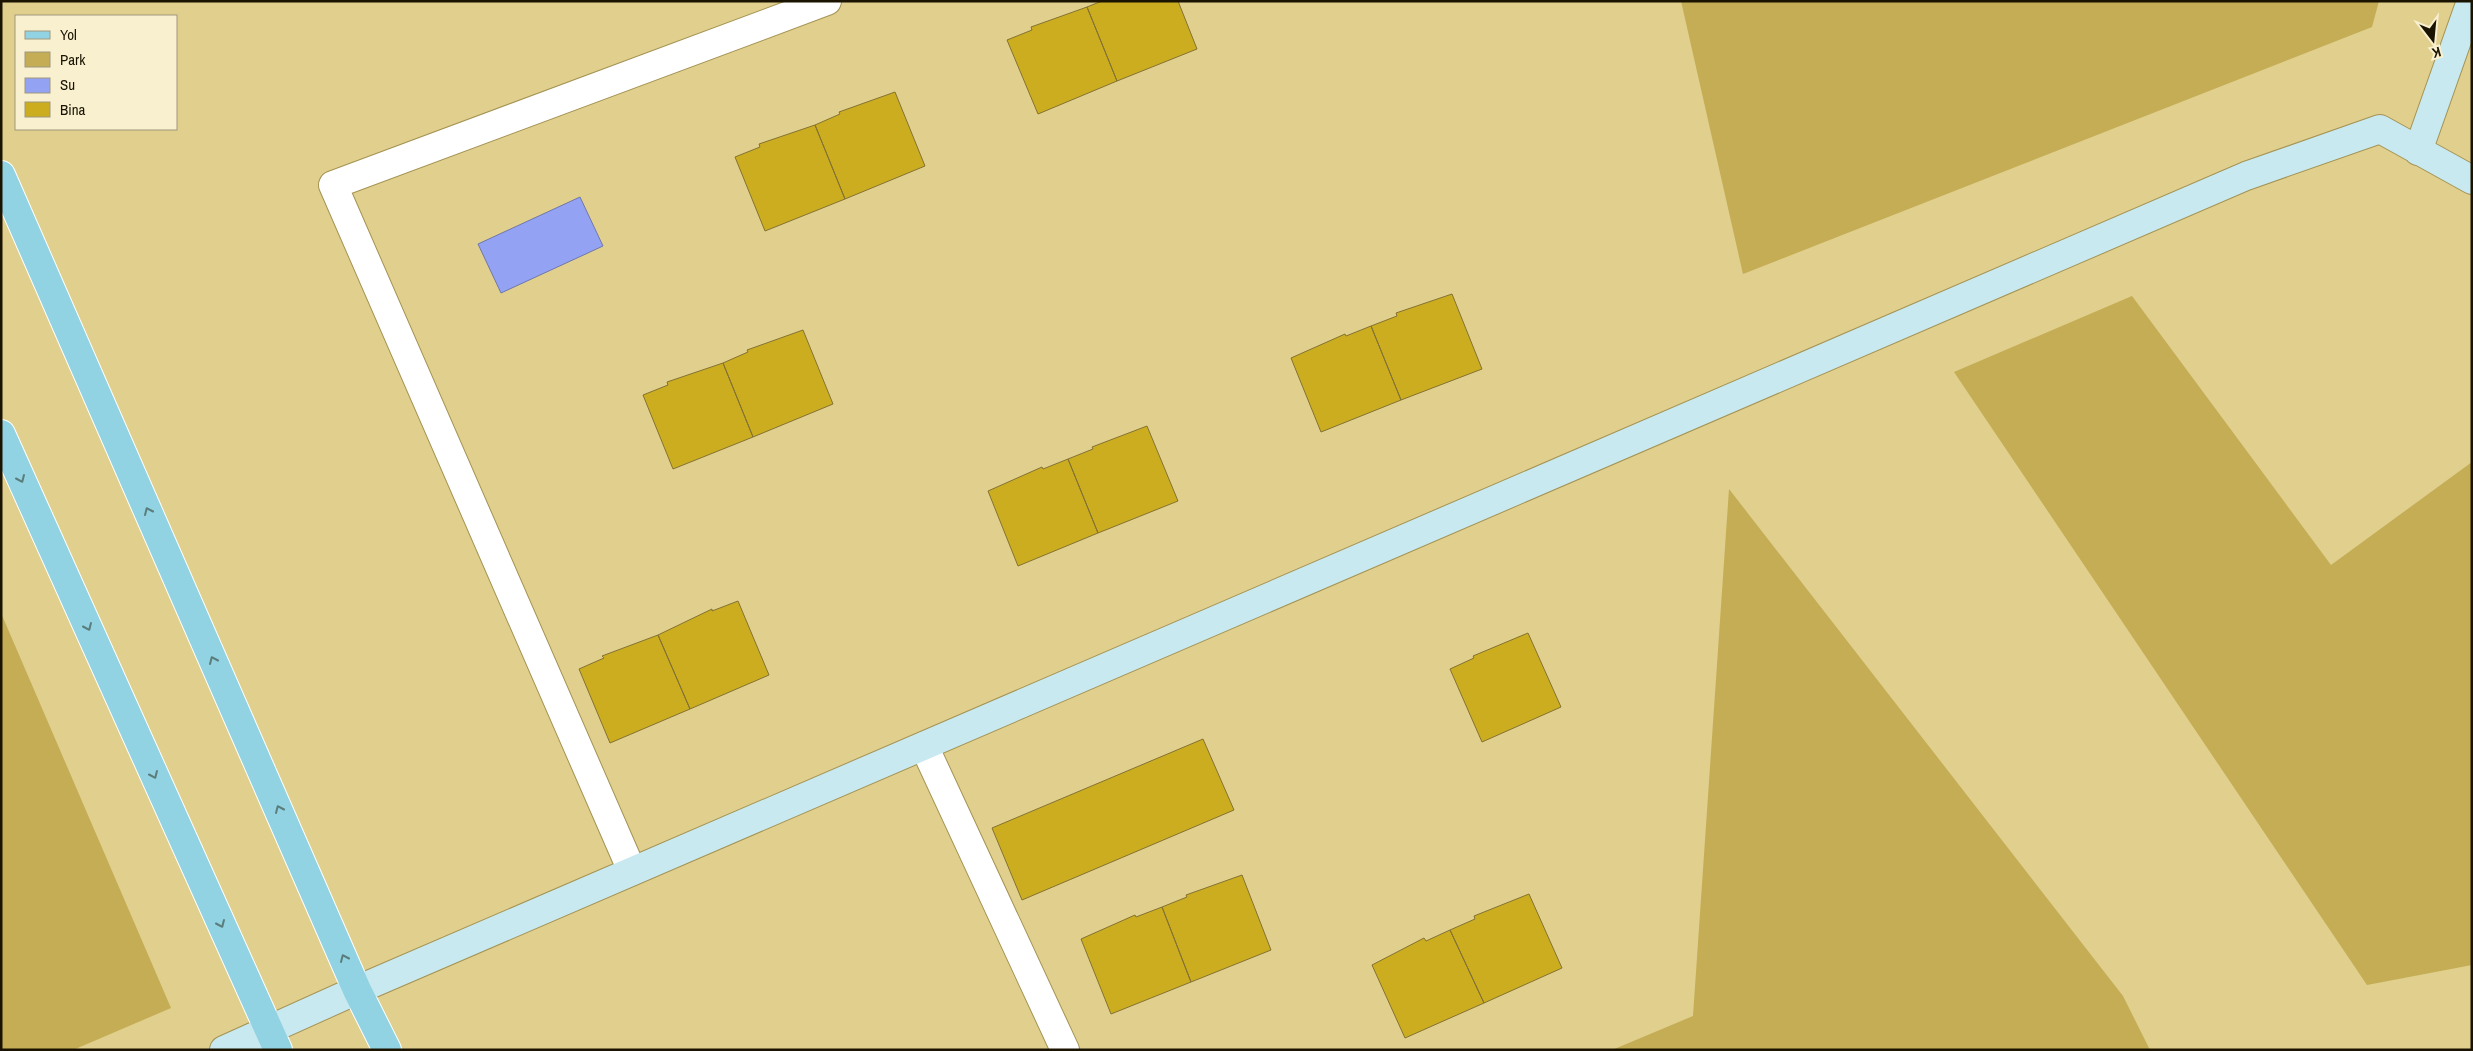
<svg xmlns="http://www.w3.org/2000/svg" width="2473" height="1051" font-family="'Archivo Narrow',sans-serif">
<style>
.green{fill:#c4ad55}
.water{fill:#93a2f3;stroke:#6f77aa}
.building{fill:#ccad1f;stroke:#837232}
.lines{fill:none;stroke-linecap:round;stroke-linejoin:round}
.street-casing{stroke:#a49353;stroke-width:30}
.secondary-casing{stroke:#a49353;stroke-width:30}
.primary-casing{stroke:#fff;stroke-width:30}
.street{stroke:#fff;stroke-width:28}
.secondary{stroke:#c8e9f0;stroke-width:28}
.primary{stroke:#91d3e2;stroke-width:28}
.oneway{stroke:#5b7d7c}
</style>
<rect width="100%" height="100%" fill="#e0cf8d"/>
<path class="green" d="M1681 1H2379L2372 27 1743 274Z
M2132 296 2331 565 2472 462V965L2367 985 1954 372Z
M1729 489 2123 996 2150 1050H1612L1693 1016Z
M1 613 171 1008 73 1050H1Z"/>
<path class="water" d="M580 197 603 246 501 293 478 244Z"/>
<path class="building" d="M1102 1H1178L1197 49 1117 81 1087 7Z
M1087 7 1117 81 1038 114 1007 40 1032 30 1031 27Z
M895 92 925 166 845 199 815 125 840 114 839 112Z
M815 125 845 199 765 231 735 157 760 147 759 144Z
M1452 294 1482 369 1401 400 1371 326 1397 316 1396 313Z
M1371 326 1401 400 1321 432 1291 358 1345 334 1346 336Z
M803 330 833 404 753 437 723 363 748 352 747 350Z
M723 363 753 437 673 469 643 395 668 385 667 382Z
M1147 426 1178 501 1098 533 1068 459 1093 449 1092 447Z
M1068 459 1098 533 1018 566 988 491 1042 467 1043 469Z
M738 601 769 675 690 709 658 635 712 609V611Z
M1528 633 1561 707 1482 742 1450 669 1474 658 1473 656Z
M658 635 690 709 610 743 579 669 604 658 602 656Z
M1203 739 1234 810 1022 900 992 828Z
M1242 875 1271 950 1191 982 1162 907 1187 897 1186 895Z
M1529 894 1562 968 1484 1003 1450 930 1475 919 1474 916Z
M1162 907 1191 982 1111 1014 1081 939 1135 915 1136 917Z
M1450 930 1484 1003 1405 1038 1372 965 1424 938 1426 941Z"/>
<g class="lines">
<defs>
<path id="street" d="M924 746 1065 1050
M632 871 333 185 827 1"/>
<path id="secondary" d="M2418 151 2471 1
M224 1050 357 990 2246 176 2380 129 2472 180"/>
<path id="primary" d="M1 175 357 990 387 1050
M1 434 278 1050"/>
</defs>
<use href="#street" class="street-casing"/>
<use href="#secondary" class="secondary-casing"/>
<use href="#primary" class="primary-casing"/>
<use href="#street" class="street"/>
<use href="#secondary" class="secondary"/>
<use href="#primary" class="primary"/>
</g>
<defs><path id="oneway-chevron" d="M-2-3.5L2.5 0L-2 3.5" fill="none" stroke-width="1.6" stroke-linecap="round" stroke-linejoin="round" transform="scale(1.25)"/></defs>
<g class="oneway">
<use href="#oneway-chevron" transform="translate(21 479) rotate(66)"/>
<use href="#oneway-chevron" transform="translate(148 511) rotate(-114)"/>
<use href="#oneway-chevron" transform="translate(88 627) rotate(66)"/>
<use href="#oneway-chevron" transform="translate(213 660) rotate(-114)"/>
<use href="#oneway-chevron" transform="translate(154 775) rotate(66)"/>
<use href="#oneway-chevron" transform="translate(279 809) rotate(-114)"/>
<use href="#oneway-chevron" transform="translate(221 924) rotate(66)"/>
<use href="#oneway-chevron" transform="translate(344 958) rotate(-114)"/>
</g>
<rect width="2473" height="1051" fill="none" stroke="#1a1300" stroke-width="5"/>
<rect x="15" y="15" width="162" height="115" fill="#f9f0d0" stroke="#a0987d"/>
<rect x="25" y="31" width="25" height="8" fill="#91d3e2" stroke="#a0987d"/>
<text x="60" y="40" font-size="15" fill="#1a1300">Yol</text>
<rect x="25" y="52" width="25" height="15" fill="#c4ad55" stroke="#a0987d"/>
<text x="60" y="65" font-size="15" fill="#1a1300">Park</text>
<rect x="25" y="78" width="25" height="15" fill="#93a2f3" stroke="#a0987d"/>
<text x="60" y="90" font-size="15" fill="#1a1300">Su</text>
<rect x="25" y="102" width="25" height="15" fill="#ccad1f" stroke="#a0987d"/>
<text x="60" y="115" font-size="15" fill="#1a1300">Bina</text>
<g transform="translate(2433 40) rotate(164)" stroke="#f9f0d0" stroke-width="4" paint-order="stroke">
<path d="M0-4L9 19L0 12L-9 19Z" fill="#1a1300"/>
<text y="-8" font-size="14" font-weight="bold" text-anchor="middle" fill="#1a1300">K</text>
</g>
</svg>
